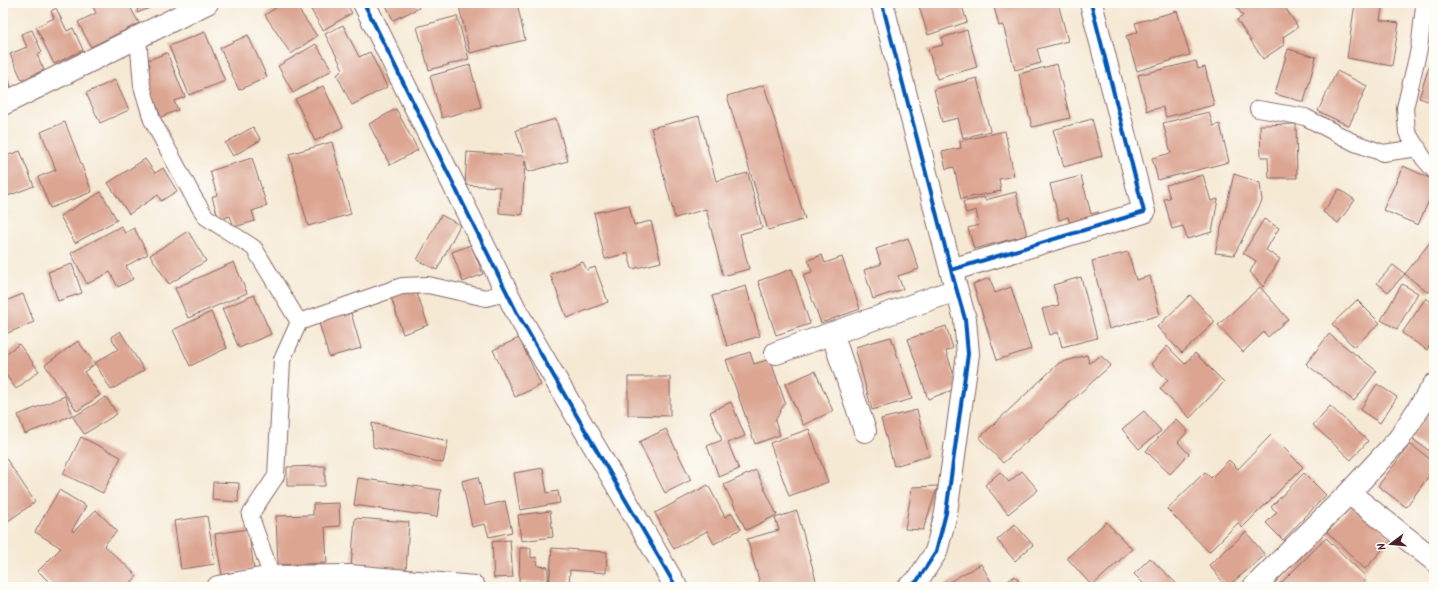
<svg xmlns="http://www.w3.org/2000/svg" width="1437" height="590" font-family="Kalam,sans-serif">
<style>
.building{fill:#dca592}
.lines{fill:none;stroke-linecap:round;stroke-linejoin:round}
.lane-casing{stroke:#866666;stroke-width:18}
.street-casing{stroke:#866666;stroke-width:24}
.lane{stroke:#fff;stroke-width:16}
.street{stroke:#fff;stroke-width:22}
.cycleway-casing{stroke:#fdfcf7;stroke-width:6}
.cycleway{stroke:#0057b8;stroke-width:4}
</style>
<rect width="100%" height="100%" fill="#fdfcf7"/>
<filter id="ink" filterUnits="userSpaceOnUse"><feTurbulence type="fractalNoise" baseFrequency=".025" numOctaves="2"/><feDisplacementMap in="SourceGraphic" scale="8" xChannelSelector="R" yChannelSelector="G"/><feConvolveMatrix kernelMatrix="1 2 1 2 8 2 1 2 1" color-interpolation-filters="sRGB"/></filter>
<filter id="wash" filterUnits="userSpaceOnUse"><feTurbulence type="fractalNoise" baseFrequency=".012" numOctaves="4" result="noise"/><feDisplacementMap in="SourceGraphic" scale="16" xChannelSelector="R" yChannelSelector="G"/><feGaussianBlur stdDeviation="0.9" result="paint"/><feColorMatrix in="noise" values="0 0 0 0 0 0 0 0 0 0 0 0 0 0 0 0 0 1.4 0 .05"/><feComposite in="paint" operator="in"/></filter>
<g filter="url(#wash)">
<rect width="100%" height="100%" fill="#f5e9d4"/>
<g id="blocks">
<path class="building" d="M91 3H128L139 23 91 47 78 22 96 13Z
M138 3H162L137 13Z
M283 3H294L317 36 291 54 265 15Z
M307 3H346L352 13 323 30Z
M385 3H416L419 8 393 20Z
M470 3H517L525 40 470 53 459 6Z
M918 3H961L967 22 928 35Z
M993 3H1058L1068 41 1037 49 1041 63 1015 70 1003 25 999 26Z
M1234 3H1291L1285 7 1298 27 1283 37 1284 45 1263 59 1237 20 1243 16Z
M1355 3H1383L1380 20 1399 23 1392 66 1347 58Z
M56 8 67 31 73 28 83 50 54 64 36 27 54 18 51 11Z
M1177 11 1190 55 1137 71 1126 36 1138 32 1135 23Z
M457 16 469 59 429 70 417 27Z
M343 25 359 57 370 52 387 87 352 105 337 75 343 69 325 34Z
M32 30 42 52 37 55 44 70 22 80 10 54 27 47 21 34Z
M967 30 977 67 937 79 928 49 943 45 941 38Z
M205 32 225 81 189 95 169 46Z
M248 35 267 77 239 90 220 48Z
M316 44 332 70 293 93 278 66Z
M1288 49 1316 57 1304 102 1275 94Z
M1434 51V103L1419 98Z
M167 53 185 97 174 101 178 110 161 117 143 69 150 66 148 60Z
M3 61 11 87 3 90Z
M1196 61 1198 69 1205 67 1214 105 1166 117 1163 107 1147 111 1138 75Z
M1057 64 1070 118 1032 127 1019 74Z
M470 65 481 107 442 118 430 76Z
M1337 71 1367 86 1349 126 1318 111Z
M977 78 990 131 963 138 958 118 942 122 934 89Z
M115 80 129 110 100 123 86 93Z
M764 85 805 219 768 230 727 96Z
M323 86 343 127 315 141 295 99Z
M396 109 418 150 390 165 369 124Z
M1209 112 1213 126 1220 124 1229 162 1158 180 1152 158 1171 153 1163 123Z
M699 116 716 181 748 173 762 228 740 234 749 269 723 276 706 209 675 218 651 128Z
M556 119 568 161 528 172 525 161 522 215 499 213 500 187 465 185 467 152 524 156 516 130Z
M1092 119 1102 156 1064 167 1053 130Z
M65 122 92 192 50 208 38 177 56 170 41 132Z
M1296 124 1297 178H1269L1268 157H1261L1260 125Z
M253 127 261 140 233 156 225 143Z
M1005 131 1014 176 999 179 1001 191 961 199 954 167 946 169 942 152 961 148 960 141Z
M332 142 351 214 308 226 289 154Z
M20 151 34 186 5 197 3 193V157Z
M252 158 267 206 252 211 255 221 234 227 230 216 219 220 212 197 217 195 210 171Z
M145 159 155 173 163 168 177 191 161 201 158 195 129 214 108 183Z
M1403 166 1434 180V189L1418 225 1383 210Z
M1234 174 1260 183 1262 201 1234 255 1215 253Z
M1203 175 1211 201 1218 199 1212 232 1187 239 1183 226 1172 229 1164 199 1170 198 1166 185Z
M1081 176 1091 214 1098 212 1100 219 1071 226 1068 217 1059 220 1050 184Z
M1339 189 1355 200 1338 223 1323 212Z
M101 192 117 220 75 243 60 216Z
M1016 192 1027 235 974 249 968 228 979 225 976 210 966 213 963 202 984 197 985 200Z
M629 205 634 225 651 221 661 262 632 269 628 253 605 259 594 213Z
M441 215 460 225 437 270 417 260Z
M1264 219 1279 228 1266 250 1280 259 1263 287 1250 272 1256 261 1243 253Z
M121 226 125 233 134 228 148 254 126 266 133 279 118 287 110 272 87 284 71 253Z
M188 231 206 261 169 284 150 255Z
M908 238 919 269 898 276 903 289 873 299 864 270 881 264 876 249Z
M1431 241 1434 244V285L1428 293 1405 274Z
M471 245 483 274 463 282 452 252Z
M1128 252 1136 280 1150 276 1160 315 1109 329 1092 261Z
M822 255 825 263 842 257 860 309 821 323 803 275 812 272 808 260Z
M234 262 247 293 188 318 175 288Z
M583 262 587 270 595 267 608 302 567 318 550 274Z
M72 264 82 293 58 301 48 272Z
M1393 265 1405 274 1388 292 1377 283Z
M792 269 810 324 776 335 758 281Z
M1081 277 1097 338 1062 347 1058 332 1050 335 1042 309 1059 305 1053 285Z
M990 278 995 293 1011 287 1031 349 997 360 973 284Z
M1402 284 1418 293 1397 329 1381 320Z
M746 286 760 336 727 346 712 296Z
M1260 287 1288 319 1268 337 1264 332 1243 352 1218 325Z
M415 288 428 325 403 334 391 297Z
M23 294 34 322 3 335V302Z
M254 295 271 334 239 348 222 309Z
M1190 295 1215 322 1182 353 1157 327Z
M1426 298 1434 304V340L1427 350 1402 333Z
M1357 300 1380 323 1354 347 1332 324Z
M211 312 227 348 190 366 173 330Z
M351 313 361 348 329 357 319 323Z
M946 326 953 348 946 351 958 388 928 399 908 339Z
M120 331 144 370 111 390 95 363 118 349 111 337Z
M1329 334 1377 371 1354 401 1306 364Z
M891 337 912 399 872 410 855 347Z
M519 338 541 385 515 397 493 350Z
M78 341 95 364 84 372 100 395 77 411 45 365Z
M19 344 39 371 16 389 3 371V356Z
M1167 346 1185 364 1195 353 1224 382 1190 418 1160 389 1168 380 1151 364Z
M750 352 754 364 770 359 785 402 775 421 780 435 755 444 726 360Z
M1087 355 1089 363 1101 356 1111 365 1003 463 979 438 1059 363Z
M815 371 833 411 803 425 785 384Z
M628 377H670V416L628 415Z
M1377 384 1397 397 1380 423 1360 410Z
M65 396 73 415 25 434 18 415Z
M106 397 117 414 84 434 73 417Z
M731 402 745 436 728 443 739 469 719 477 707 446 722 440 710 412Z
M1330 406 1368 441 1351 460 1313 425Z
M1433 406 1434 407V454L1411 438Z
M917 410 929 456 894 466 881 419Z
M1144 411 1161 431 1139 449 1122 429Z
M1176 419 1188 431 1178 442 1189 454 1170 474 1146 451Z
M372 423 448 441 443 463 373 447Z
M666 429 691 480 665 493 639 442Z
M809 429 828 482 789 496 770 443Z
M1271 435 1303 467 1242 528 1238 523 1209 552 1167 509 1205 472 1211 478 1229 460 1238 469Z
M81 437 121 457 103 493 63 474Z
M1410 444 1434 462V469L1406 507 1378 486Z
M3 454 35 502 4 524 3 522Z
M325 466V486H287V467Z
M543 468 547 493 558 491 560 503 520 510 514 473Z
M756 470 777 515 746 530 724 485Z
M1022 471 1038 490 1008 514 985 485 1000 472 1009 482Z
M1304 473 1326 495 1283 540 1266 523 1277 512 1271 507Z
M478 477 485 506 505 501 512 532 489 537 485 524 472 527 462 481Z
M358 478 441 490 437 517 354 505Z
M213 482 239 483 238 502 212 500Z
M708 485 725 517 732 513 741 529 714 544 707 531 674 549 655 513Z
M938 486 923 530 905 529 912 487Z
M59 490 86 506 72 530 73 532 96 510 117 531 104 545 137 576 127 587H71L67 584 64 587H54L38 571 61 548 35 532Z
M339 503 340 526 325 527 327 563 278 565 276 516 313 515V504Z
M1354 504 1392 539 1365 569 1327 532Z
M550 511 553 537 521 541 518 515Z
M797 511 817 584 806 587H761L747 539 779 530 775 518Z
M207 516 215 564 181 569 174 521Z
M355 518 409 522 406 572 351 568Z
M1106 522 1132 549 1092 586 1067 558Z
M1015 524 1033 545 1015 561 997 540Z
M248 529 254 569 222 575 215 534Z
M1246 532 1265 555 1227 587 1209 565Z
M1326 538 1365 576 1363 587H1277Z
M510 540 513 577 494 578 492 542Z
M520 548H531V558L536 557 538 566 548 567V582H519Z
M552 548 607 552 606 573 570 570 569 587H549Z
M1150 558 1180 587H1147L1134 574Z
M981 564 994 587H940Z
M1015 576 1023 587H999Z"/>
</g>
</g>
<g filter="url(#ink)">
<use href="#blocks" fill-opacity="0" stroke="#866666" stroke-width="1"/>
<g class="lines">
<defs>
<path id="lane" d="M1424 3V7L1419 49 1405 108 1407 132 1424 159 1434 170
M138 37 142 86 152 120 194 198 206 217 254 248 299 322
M1258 109 1305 117 1355 143 1383 153 1418 148
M272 577 250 515 276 476 282 360 299 322 402 286 428 285 486 298 507 292"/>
<path id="street" d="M364 3 516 311 676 587
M882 3 951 270 965 319 968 354 946 513 936 552 917 581 909 587
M3 104 207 3
M951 270 1144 212 1091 3
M832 333 865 431
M776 353 956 290
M1349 493 1434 560
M218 587 272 577 350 576 474 587
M1254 587 1349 493 1399 439 1434 385"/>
</defs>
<use href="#lane" class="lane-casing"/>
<use href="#street" class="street-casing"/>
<use href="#lane" class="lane"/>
<use href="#street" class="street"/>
<defs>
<path id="cycleway" d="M364 3 516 311 676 587
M882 3 951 270 965 319 968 354 946 513 936 552 917 581 909 587
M951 270 1144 212 1091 3"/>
</defs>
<use href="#cycleway" class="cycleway-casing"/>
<use href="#cycleway" class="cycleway"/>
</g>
</g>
<rect width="1437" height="590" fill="none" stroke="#fdfcf7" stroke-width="16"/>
<g transform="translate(1391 544) rotate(254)" stroke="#fdfcf7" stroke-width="3" paint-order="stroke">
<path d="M0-3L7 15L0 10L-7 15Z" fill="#4a1f2b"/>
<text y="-6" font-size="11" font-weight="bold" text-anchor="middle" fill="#4a1f2b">N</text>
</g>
</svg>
